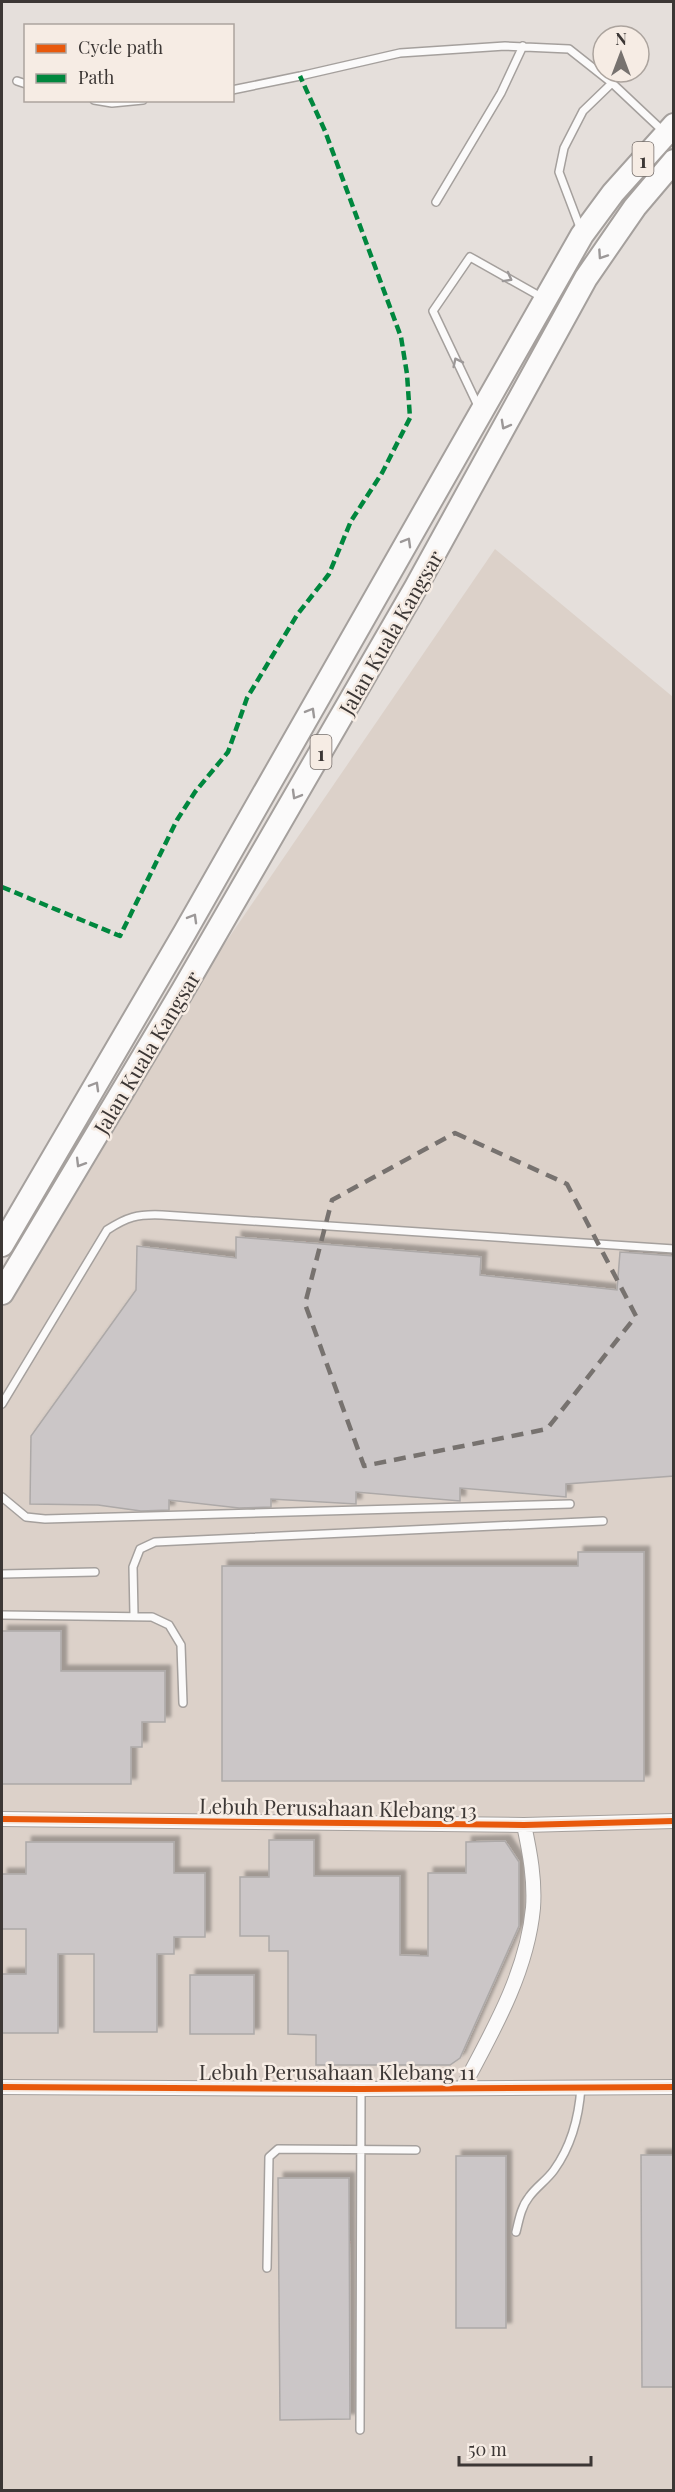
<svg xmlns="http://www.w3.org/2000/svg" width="675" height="2492" font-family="'Playfair Display',serif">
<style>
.built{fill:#dcd1c9}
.building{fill:#cbc6c7;stroke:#ada9a8;stroke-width:1.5;filter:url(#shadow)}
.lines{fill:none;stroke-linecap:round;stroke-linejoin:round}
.service-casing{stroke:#a5a09d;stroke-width:10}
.minor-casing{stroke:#a5a09d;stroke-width:16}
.trunk-casing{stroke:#a5a09d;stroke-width:26}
.service{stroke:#fbfafa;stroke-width:7}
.minor{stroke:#fbfafa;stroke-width:14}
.trunk{stroke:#fbfafa;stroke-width:22}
.quiet{stroke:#00873e;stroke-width:4.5;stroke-dasharray:9 4.5;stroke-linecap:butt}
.cycleway-casing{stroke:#f6ece4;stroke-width:10}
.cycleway{stroke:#e8590c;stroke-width:6}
.oneway{stroke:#9c9898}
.marked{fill:none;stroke:#77726f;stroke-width:4.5;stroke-dasharray:12 8;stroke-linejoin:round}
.labels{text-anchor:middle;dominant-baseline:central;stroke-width:5;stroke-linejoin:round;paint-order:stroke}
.shield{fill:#f6ece4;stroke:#746d6a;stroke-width:1.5}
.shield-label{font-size:20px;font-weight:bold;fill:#3c3735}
.street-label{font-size:21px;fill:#3c3735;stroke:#f6ece4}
</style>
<defs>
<filter id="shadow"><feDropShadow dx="5.5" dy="-5.5" stdDeviation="1.5" flood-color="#0004"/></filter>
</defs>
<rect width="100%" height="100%" fill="#e5dfdb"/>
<path class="built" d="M495 549 673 697V2490H2V1269Z"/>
<path class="building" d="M236 1237 481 1257 480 1275 617 1290 620 1252 674 1256V1476L566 1484V1497L460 1488V1501L356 1492V1504L271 1499V1507L239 1508 169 1500V1510L141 1511 98 1505 30 1504 31 1436 136 1290 137 1246 236 1258Z
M578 1552H644V1781H222V1566H578Z
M2 1631H61V1671H165V1722H142V1747H131V1784H2Z
M269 1840H314V1876H400V1955L428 1956V1873H466V1842L505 1841 519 1862V1926L460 2058 450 2065H316V2035L288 2034V1951H269V1936H240V1877H269Z
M26 1842H174V1873H205V1937H174V1954H157V2032H94V1954H58V2033H2V1974H26V1929H2V1874H26Z
M190 1975H254V2034H190Z
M641 2155H674V2387H642Z
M456 2156H506V2328H456Z
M278 2178H349L350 2419 280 2420Z"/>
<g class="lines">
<defs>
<path id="service" d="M17 81 26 84
M232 90 300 76 400 53 505 46 569 49 612 83 664 132
M94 100 112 103 143 100
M436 202 501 93 523 46
M581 230 559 172 564 148 583 111 612 83
M479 408 433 311 470 257 543 298
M2 1404 107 1230C127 1217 137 1214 162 1215L674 1249
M2 1497 26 1517 45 1519 570 1504
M2 1574 95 1572
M2 1615 152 1617 169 1625 181 1645 183 1703
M134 1615 133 1567 140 1549 155 1542 603 1521
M516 2232C519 2220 521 2207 529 2197 536 2187 547 2180 554 2170 572 2145 579 2117 581 2087
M267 2268 269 2157 278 2149 416 2150
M360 2430 361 2089"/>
<path id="minor" d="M2 1819 524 1825 674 1821
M2 2087 361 2089 674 2087
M463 2087C493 2031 527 1972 533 1908 535 1880 530 1853 524 1825"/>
<path id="trunk" d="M2 1245 185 932 582 235 613 193 674 125
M2 1293 183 990 416 587 586 278 635 207 674 161"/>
</defs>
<use href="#service" class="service-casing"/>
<use href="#minor" class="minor-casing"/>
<use href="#trunk" class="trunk-casing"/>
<use href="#service" class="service"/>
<use href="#minor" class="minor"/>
<use href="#trunk" class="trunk"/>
<path class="quiet" d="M2 887 120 936 177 820 195 792 228 752 247 698 297 615 329 574 351 521 382 473 410 418 407 374 401 337 325 131 300 76"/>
<defs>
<path id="cycleway" d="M2 1819 524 1825 674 1821
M2 2087 361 2089 674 2087"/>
</defs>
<use href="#cycleway" class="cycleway-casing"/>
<use href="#cycleway" class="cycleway"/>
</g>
<defs><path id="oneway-chevron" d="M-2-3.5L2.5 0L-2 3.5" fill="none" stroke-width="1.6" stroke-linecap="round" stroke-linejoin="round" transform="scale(1.5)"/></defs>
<g class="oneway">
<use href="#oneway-chevron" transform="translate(602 255) rotate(124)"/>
<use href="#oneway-chevron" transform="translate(508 278) rotate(29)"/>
<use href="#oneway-chevron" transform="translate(457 362) rotate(-116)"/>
<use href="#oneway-chevron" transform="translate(505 425) rotate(119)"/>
<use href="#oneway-chevron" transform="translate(407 542) rotate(-60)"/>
<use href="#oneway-chevron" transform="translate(311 712) rotate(-60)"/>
<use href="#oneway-chevron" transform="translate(296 795) rotate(120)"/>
<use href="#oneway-chevron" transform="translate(193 918) rotate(-60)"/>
<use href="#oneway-chevron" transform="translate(95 1086) rotate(-60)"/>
<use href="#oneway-chevron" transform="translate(80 1163) rotate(121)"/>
</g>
<path class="marked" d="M455 1133 567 1184 636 1316 547 1429 364 1466 305 1304 332 1200Z"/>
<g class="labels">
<g class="shield">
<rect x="632.5" y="142" width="21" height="34" rx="4.5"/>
<rect x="310.5" y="735" width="21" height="34" rx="4.5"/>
</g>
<g class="shield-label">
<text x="643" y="159">1</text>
<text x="321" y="752">1</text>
</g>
<g class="street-label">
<text transform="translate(390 632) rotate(-60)">Jalan Kuala Kangsar</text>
<text transform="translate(146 1052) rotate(-59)">Jalan Kuala Kangsar</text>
<text transform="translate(338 1807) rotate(1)">Lebuh Perusahaan Klebang 13</text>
<text x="337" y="2071">Lebuh Perusahaan Klebang 11</text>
</g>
</g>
<rect width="675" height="2492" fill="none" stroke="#3c3735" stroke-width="6"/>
<rect x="24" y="24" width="210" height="78" fill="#f6ece4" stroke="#aca49e" stroke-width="1.5"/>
<rect x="36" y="44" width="30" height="9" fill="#e8590c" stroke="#aca49e" stroke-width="1.5"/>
<text x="78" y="54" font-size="18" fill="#3c3735">Cycle path</text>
<rect x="36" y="74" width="30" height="9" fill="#00873e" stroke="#aca49e" stroke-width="1.5"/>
<text x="78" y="84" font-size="18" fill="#3c3735">Path</text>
<g transform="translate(621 54)"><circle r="28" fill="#f6ece4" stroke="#aca49e" stroke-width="1.5"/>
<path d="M0-4.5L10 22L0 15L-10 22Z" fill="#77726f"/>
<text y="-9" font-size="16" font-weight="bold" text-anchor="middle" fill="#3c3735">N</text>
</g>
<path d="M459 2456v9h132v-9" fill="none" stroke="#3c3735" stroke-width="3"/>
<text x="468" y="2456" font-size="18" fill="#3c3735" stroke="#f6ece4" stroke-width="4.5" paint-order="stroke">50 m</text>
</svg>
